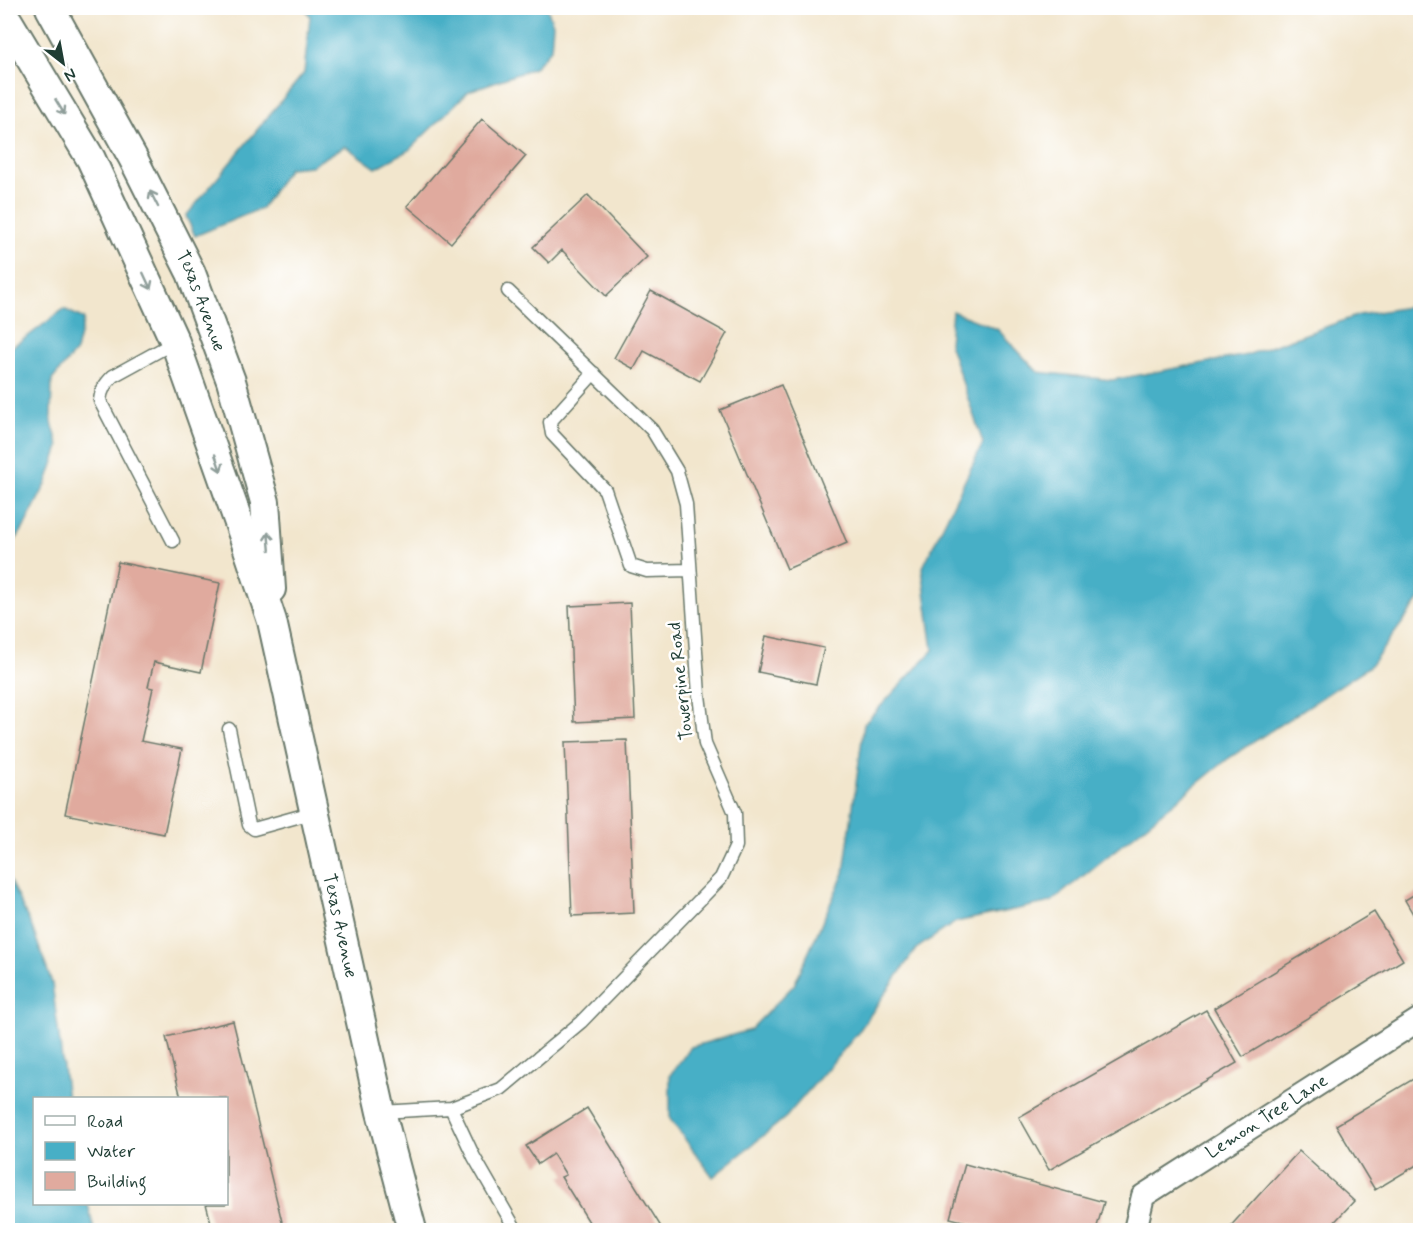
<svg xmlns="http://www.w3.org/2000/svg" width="1428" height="1238" font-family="Mynerve,sans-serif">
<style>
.water{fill:#47afc6;stroke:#33767d;stroke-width:1.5}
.building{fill:#e0aa9e}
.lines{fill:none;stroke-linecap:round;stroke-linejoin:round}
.service-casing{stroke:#69786a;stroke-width:15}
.minor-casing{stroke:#69786a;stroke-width:26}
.tertiary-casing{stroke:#69786a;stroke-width:32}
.service{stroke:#fff;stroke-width:12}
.minor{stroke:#fff;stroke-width:22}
.tertiary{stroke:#fff;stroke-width:28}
.oneway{stroke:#8f9e9a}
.labels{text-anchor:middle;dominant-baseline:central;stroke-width:5;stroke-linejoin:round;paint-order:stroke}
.street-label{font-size:18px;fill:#1f3d34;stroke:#fff}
</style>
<rect width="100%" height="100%" fill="#fff"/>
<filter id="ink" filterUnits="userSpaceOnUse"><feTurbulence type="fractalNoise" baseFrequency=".0167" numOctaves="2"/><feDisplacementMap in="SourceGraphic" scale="12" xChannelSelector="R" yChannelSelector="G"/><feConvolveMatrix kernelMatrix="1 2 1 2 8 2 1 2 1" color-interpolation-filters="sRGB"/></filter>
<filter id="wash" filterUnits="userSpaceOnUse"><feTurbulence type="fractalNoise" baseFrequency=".008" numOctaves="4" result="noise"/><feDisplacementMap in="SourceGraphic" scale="24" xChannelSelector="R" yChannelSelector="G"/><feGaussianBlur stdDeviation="1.35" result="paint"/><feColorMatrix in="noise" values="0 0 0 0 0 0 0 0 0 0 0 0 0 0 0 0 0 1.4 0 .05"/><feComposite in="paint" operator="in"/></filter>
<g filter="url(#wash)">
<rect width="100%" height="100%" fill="#f2e6cd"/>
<path class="water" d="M305 8H547L553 24 551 49 534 68 469 91 409 150 376 168 345 146 311 166 289 168 262 208 195 236 186 216 304 73 310 16Z
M1420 305V599L1370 666 1229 758 1051 902 956 922 916 949 857 1034 786 1117 713 1177 670 1119V1075L691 1047 750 1030 794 985 844 873 864 724 933 650 922 569 983 443 949 343 952 311 997 329 1038 372 1112 380 1247 355 1359 315Z
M64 309 84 319 76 351 52 380 51 419 59 447 47 482 23 529 8 551V349L27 337Z
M8 877 32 927 52 983 67 1098H34V1204H88L94 1230H8Z"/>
<g id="blocks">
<path class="building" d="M482 119 526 156 451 243 407 206Z
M588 195 647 257 606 296 562 250 549 263 533 247Z
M651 291 727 333 700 381 644 351 634 369 614 358Z
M781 385 847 543 787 569 720 410Z
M118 562 220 583 201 672 154 662 148 687 153 688 141 741 182 749 164 834 65 814Z
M630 603 635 719 574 722 569 606Z
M766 636 824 648 816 684 758 672Z
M627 740 634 913 572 916 565 742Z
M1420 891V926L1405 900Z
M1374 912 1403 960 1243 1057 1214 1008Z
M1206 1010 1237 1063 1049 1170 1019 1117Z
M233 1021 284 1230H213L206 1204H226V1098H181L166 1037Z
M1420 1075V1163L1375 1190 1336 1125Z
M587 1108 663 1230H594L561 1177 566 1175 553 1154 538 1164 526 1146Z
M1299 1151 1354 1201 1327 1230H1227Z
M965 1164 1104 1202 1096 1230H999L950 1218Z"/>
</g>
</g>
<g filter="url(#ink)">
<use href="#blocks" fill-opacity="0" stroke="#69786a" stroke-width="1.5"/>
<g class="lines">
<defs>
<path id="service" d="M594 373 550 422 552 434 605 490 631 566 647 571 690 570
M173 541 100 401C101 390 105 384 113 376L175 342
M229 729 249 825 254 829 315 812
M451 1108 501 1089 581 1022 721 878 736 846 735 813 705 744 699 695 686 504 677 471 652 430 508 291
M381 1112 451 1108 474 1157 516 1230"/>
<g id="minor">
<path id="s1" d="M1135 1230 1143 1196 1420 1019"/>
</g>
<g id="tertiary">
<path id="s2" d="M50 8 133 158 191 273 231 381 265 502 271 589"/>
<path id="s3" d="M8 21 91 159 175 342 245 540 272 621 381 1112 412 1230"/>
</g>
</defs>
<use href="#service" class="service-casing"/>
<use href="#minor" class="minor-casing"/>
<use href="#tertiary" class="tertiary-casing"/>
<use href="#service" class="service"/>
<use href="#minor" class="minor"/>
<use href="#tertiary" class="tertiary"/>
</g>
<defs><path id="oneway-shaft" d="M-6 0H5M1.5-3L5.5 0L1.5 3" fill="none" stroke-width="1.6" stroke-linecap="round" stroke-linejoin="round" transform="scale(1.5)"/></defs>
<g class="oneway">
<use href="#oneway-shaft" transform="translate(60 107) rotate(59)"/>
<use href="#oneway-shaft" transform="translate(154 199) rotate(-117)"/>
<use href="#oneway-shaft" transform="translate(147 281) rotate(65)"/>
<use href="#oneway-shaft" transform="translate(218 463) rotate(71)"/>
<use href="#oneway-shaft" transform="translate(269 541) rotate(-95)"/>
</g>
</g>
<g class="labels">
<g class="street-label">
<text stroke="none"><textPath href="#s2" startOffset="330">Texas Avenue</textPath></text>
<text transform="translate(681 681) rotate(-96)">Towerpine Road</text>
<text stroke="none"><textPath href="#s3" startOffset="970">Texas Avenue</textPath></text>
<text stroke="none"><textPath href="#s1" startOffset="182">Lemon Tree Lane</textPath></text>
</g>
</g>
<rect width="1428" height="1238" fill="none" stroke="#fff" stroke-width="30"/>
<rect x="33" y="1097" width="195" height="108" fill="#ffffff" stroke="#a5b1ae" stroke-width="1.5"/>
<rect x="45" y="1116" width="30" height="9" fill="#ffffff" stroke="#a5b1ae" stroke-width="1.5"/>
<text x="87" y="1127" font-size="18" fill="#1f3d34">Road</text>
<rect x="45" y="1142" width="30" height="18" fill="#47afc6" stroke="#a5b1ae" stroke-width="1.5"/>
<text x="87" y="1157" font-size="18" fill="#1f3d34">Water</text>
<rect x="45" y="1172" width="30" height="18" fill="#e0aa9e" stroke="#a5b1ae" stroke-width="1.5"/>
<text x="87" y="1187" font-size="18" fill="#1f3d34">Building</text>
<g transform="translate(63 63) rotate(149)" stroke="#ffffff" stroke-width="4.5" paint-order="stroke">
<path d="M0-4.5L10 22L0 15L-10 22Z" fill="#1f3d34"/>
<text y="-9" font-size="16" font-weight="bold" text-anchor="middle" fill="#1f3d34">N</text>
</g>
</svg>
